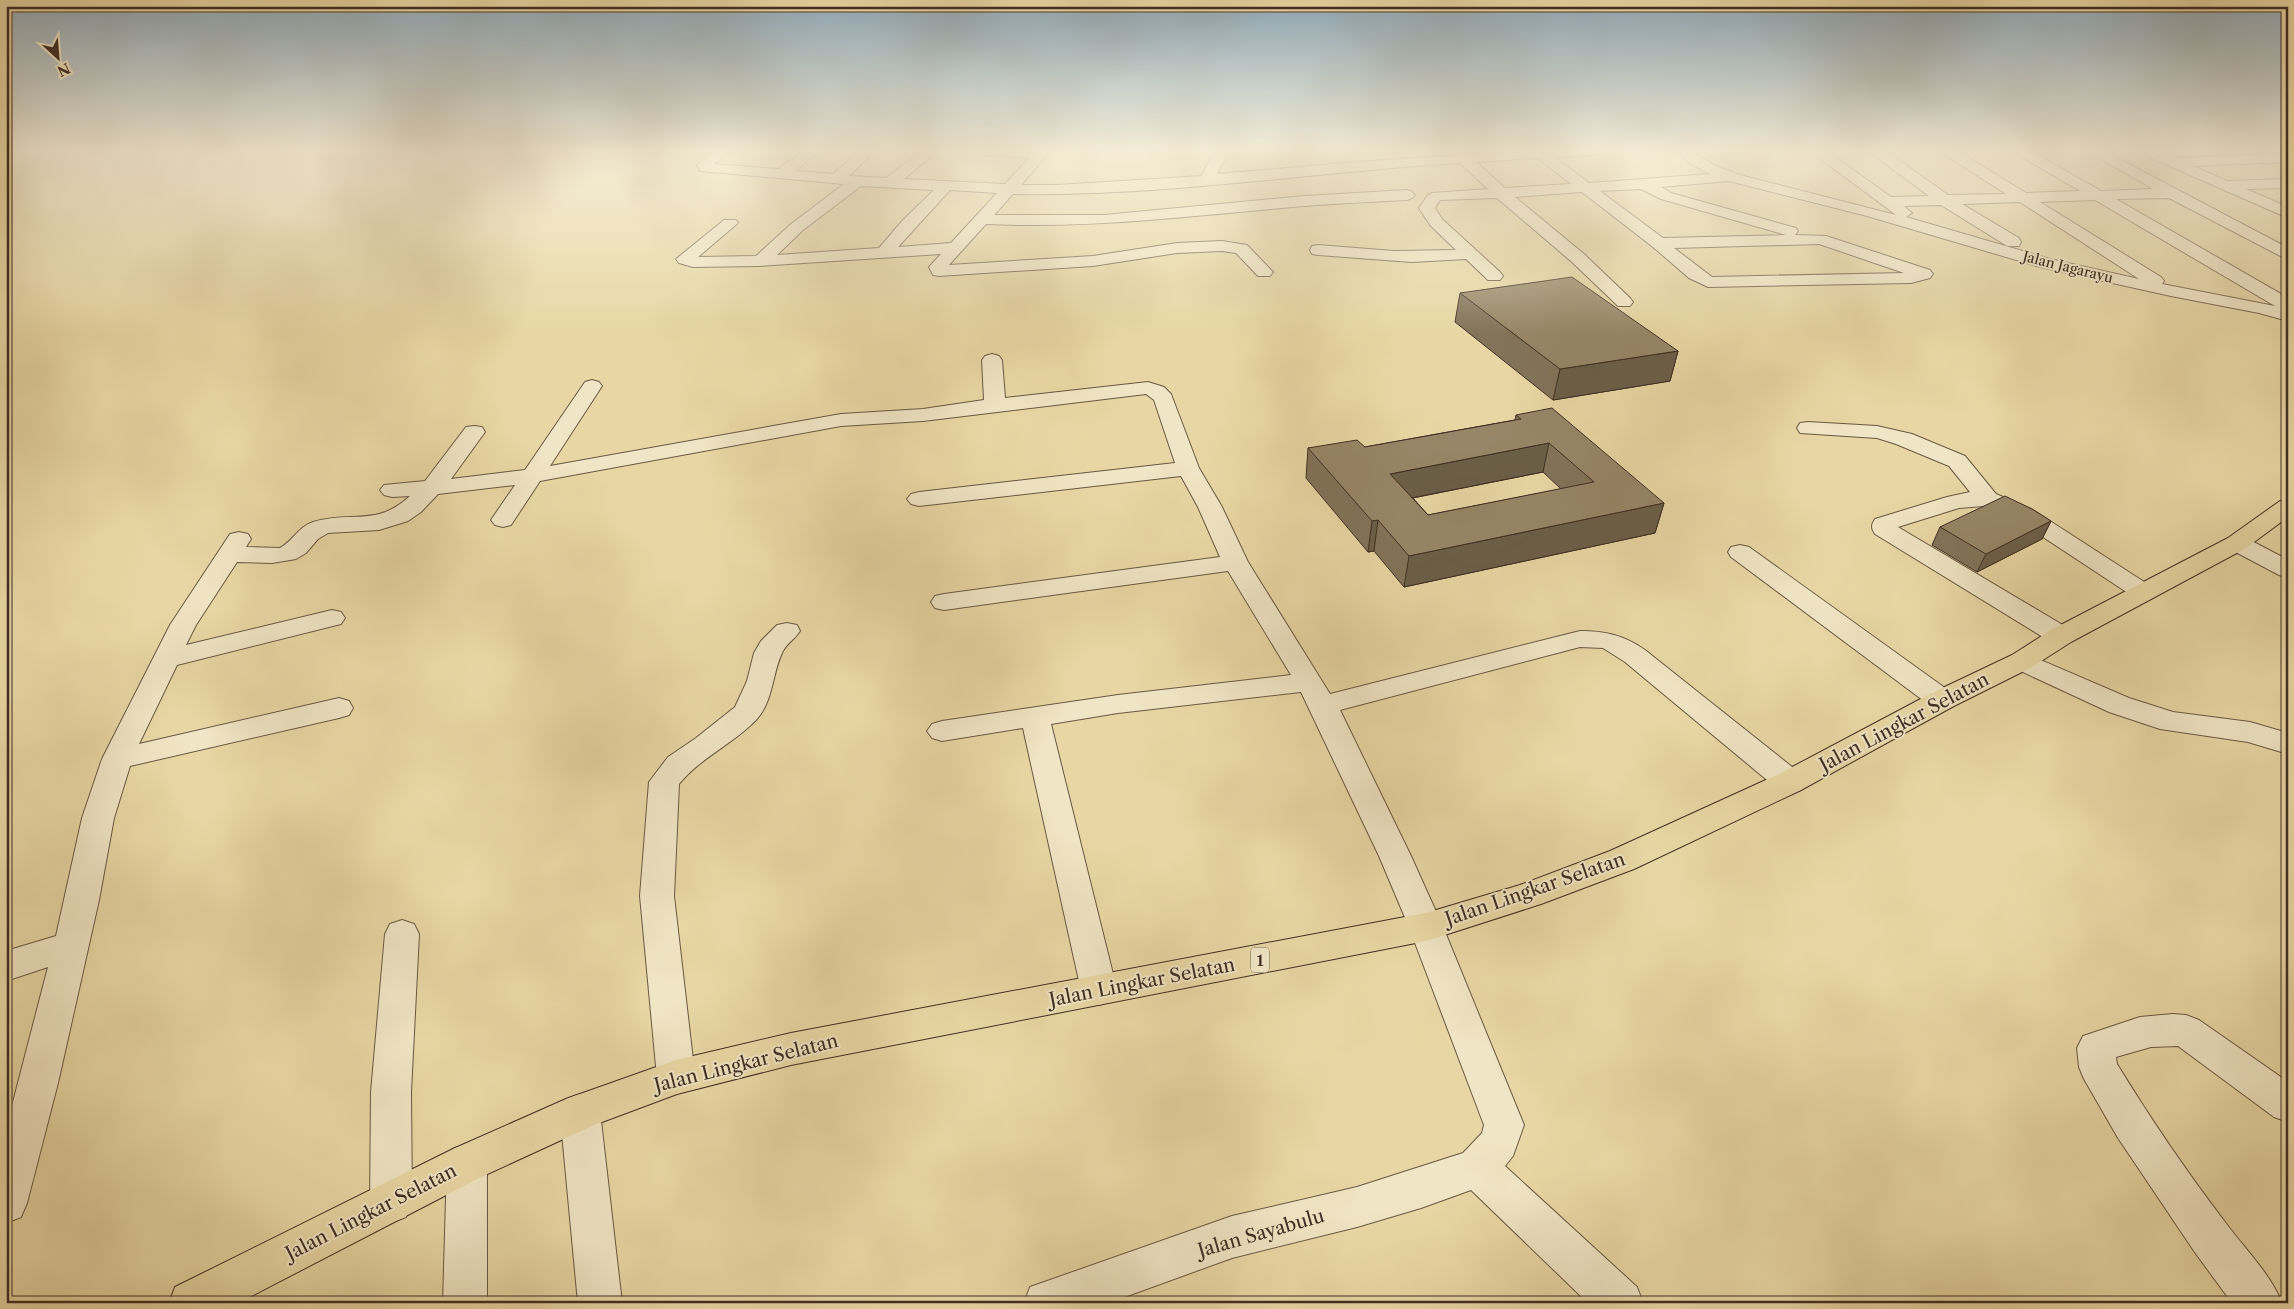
<svg xmlns="http://www.w3.org/2000/svg" width="2294" height="1309" font-family="'Libre Caslon Text',serif">
<style>
.lines{fill:none;stroke-linecap:round;stroke-linejoin:round}
.minor-casing{stroke:#6a5844;stroke-width:2}
.highway-casing{stroke:#402e24;stroke-width:2}
.minor{fill:#f0e5c4;fill-rule:evenodd}
.highway{fill:#e8d7a4;fill-rule:evenodd}
.wall{fill:#827359;stroke:#402e24;fill-rule:evenodd}
.shaded-wall{fill:#6a5e48;stroke:#402e24}
.building{fill:#978667;stroke:#402e24;fill-rule:evenodd}
.labels{text-anchor:middle;dominant-baseline:central;stroke-width:4;stroke-linejoin:round;paint-order:stroke}
.far-street-label{font-size:14px;fill:#402e24;stroke:#f0e5c4}
.shield{fill:#f0e5c4;stroke:#756554;stroke-width:1}
.shield-label{font-size:15px;font-weight:bold;fill:#402e24}
.near-street-label{font-size:19px;fill:#402e24;stroke:#f0e5c4}
</style>
<rect width="100%" height="100%" fill="#e8d7a4"/>
<filter id="stains"><feTurbulence type="fractalNoise" baseFrequency=".004" numOctaves="4"/><feColorMatrix values="0 0 0 0 .2 0 0 0 0 .09 0 0 0 0 .02 0 0 0 .5 -.17"/></filter>
<radialGradient id="worn" r=".72"><stop offset=".6" stop-color="#630" stop-opacity="0"/><stop offset="1" stop-color="#630" stop-opacity=".3"/></radialGradient>
<g class="lines">
<defs>
<path id="minor" d="M715 151H730L714 164 778 169 804 151H819L795 171 833 174 860 151H875L849 176 886 178 922 151H937L904 179 1005 184 1029 158 986 155 981 154 979 151H1050L1021 185H1057L1201 176 1215 151H1229L1217 174C1344 163 1470 151 1598 151L1596 154 1591 155 1555 157 1589 183 1710 174 1691 164 1675 151H1690L1716 166 1740 175 1896 215 1814 154 1812 151H1827L1891 197 1929 196 1872 154 1870 151H1886L1948 195 2006 194 1944 154 1942 151H1958L2026 193 2080 191 2017 154 2015 151H2031L2101 191 2153 189 2087 151H2104L2288 248V260L2169 198 2116 199 2288 298V321L2259 313 2171 296 2040 267 1867 216 1729 181 1661 187 1671 193 1796 228 1798 231 1795 235 1826 236 1930 270 1933 274 1930 278 1911 283 1708 287 1689 278 1653 247 1582 192 1515 197 1584 254 1630 298 1633 302 1630 306H1618L1572 262 1497 198 1440 200 1435 208 1442 219 1500 272 1503 276 1500 280H1488L1466 259 1412 262 1318 255 1312 254 1310 250 1312 246 1318 245 1394 251 1456 250 1430 225 1419 208 1428 195 1432 193 1488 189 1460 163C1312 172 1162 197 1013 194L994 215H1104L1305 196 1407 190 1412 192 1415 195 1412 198 1407 200C1373 202 1339 203 1305 206 1198 215 1093 229 986 224L949 265 1093 256 1177 243 1222 241 1247 245 1273 272 1270 276H1258L1236 253 1222 251 1177 253 1093 266 939 276 933 275 929 267 941 254 760 266 693 267 679 263 676 259 724 220H736L738 223 698 257 756 256 791 224 844 184 700 171 697 165ZM1538 158 1571 184 1505 188 1476 162ZM861 186 934 190 903 220 879 248 777 255 803 230ZM1641 189 1661 199 1786 235 1663 238 1600 191ZM950 190 997 193 951 243 898 247ZM2095 200 2275 306 2162 284 2164 281 2161 277 2040 202ZM2020 202 2139 279 2050 259 1906 217 1912 213 1904 206 1941 205 2007 246H2019L2021 242 2019 238 1962 204ZM1819 244 1904 273 1712 277 1674 248Z
M2140 151H2158L2176 158 2288 154V162L2193 166 2227 181 2288 179V188L2246 189 2288 207V218L2142 154Z
M992 354 999 356 1002 360 1005 398 1148 382 1164 387 1171 394 1199 468 1222 507 1248 562 1330 694 1580 631C1605 631 1624 635 1645 650L1801 774 1805 782 1801 790 1790 793 1779 790 1625 662 1603 648 1580 647 1340 710 1411 856 1443 927 1524 1125 1513 1156 1505 1166 1637 1287 1643 1303H1588L1471 1190 1421 1208 1357 1227 1232 1258 1108 1303H1024L1030 1287 1232 1216 1357 1187 1463 1153 1482 1133 1484 1125 1409 927 1379 856 1301 692 1118 713 1051 724 1117 990 1112 1001 1099 1005 1086 1001 1081 990 1023 728 942 741 932 738 927 731 932 724 942 721 1118 695 1291 675 1228 571 944 610 935 608 931 602 935 596 944 594 1220 557 1198 507 1181 476 919 506 911 504 907 499 911 494 919 492 1175 463 1154 400 1146 394 923 421 841 426 540 481 511 525 503 527 495 525 491 520 515 485 438 494 421 512 408 521 379 530 328 533 318 539 306 553 296 559 272 563 237 562 196 625 186 645 332 610 341 612 345 618 341 624 177 665 139 744 339 698 349 701 353 708 349 715 339 718 130 766 114 818 99 900 58 1083 27 1203 21 1217 6 1223V1129L48 967 6 981V951L56 936 82 818 102 759 170 625 230 534 239 532 248 534 251 539 246 547 280 548C293 541 298 527 313 522 353 510 375 528 410 496L392 497 384 495 380 490 384 485 425 481 466 427 474 426 482 427 485 432 451 479 525 470 585 382 592 380 599 382 602 386 550 466 841 414 923 409 984 400 982 360 985 356Z
M1808 422 1877 426 1912 434 1965 456 1996 494 2033 510 2152 587 2156 592 2152 597 2143 600 2134 597 2017 520 1984 506 1959 508 1898 527 2071 630 2075 636 2071 642 2061 644 2051 642 1875 534C1871 528 1871 525 1875 519L1947 497 1970 492 1949 466 1896 444 1877 438 1800 433 1797 428 1800 423Z
M2237 536 2246 538 2288 560V578L2279 575 2228 548 2225 543 2228 538Z
M1740 545 1749 547 1952 693 1956 700 1952 707 1942 709 1932 707 1731 557 1728 552 1731 547Z
M787 623 797 625 800 631C795 639 787 643 783 651 772 672 774 701 756 720 733 744 700 758 679 784L674 896 695 1077 690 1089 676 1094 662 1089 657 1077 640 896 649 782 668 757 696 738 735 707 747 681 754 653 761 641 777 625Z
M2022 652 2129 698 2173 712 2250 722 2288 733V754L2248 742 2160 729 2109 712 2012 667 2008 661 2012 655Z
M402 920 414 924 419 934 411 1092 412 1203 406 1217 391 1223 376 1217 370 1203 371 1092 385 934 390 924Z
M2173 1014 2186 1015 2199 1020 2288 1082V1122L2274 1117 2178 1046 2151 1047 2116 1057 2117 1064C2150 1118 2186 1171 2225 1222 2244 1248 2270 1273 2282 1303H2232L2194 1251 2118 1138 2084 1079 2079 1067 2077 1048 2083 1036 2140 1017Z
M580 1094 594 1099 600 1112 622 1303H578L560 1112 566 1099Z
M467 1144 481 1149 487 1163V1303H443L447 1163 453 1149Z"/>
<path id="highway" d="M2288 499V517L2246 548 2071 642 2032 667 1952 707 1801 790 1634 869 1541 904 1426 941 791 1065 677 1094 594 1125 481 1177 238 1303H169L175 1287 453 1149 566 1099 676 1060 791 1033 1426 913 1520 885 1610 851 1779 774 1932 693 2012 655 2051 630 2228 538 2280 501Z"/>
</defs>
<use href="#minor" class="minor-casing"/>
<use href="#highway" class="highway-casing"/>
<use href="#minor" class="minor"/>
<use href="#highway" class="highway"/>
</g>
<path class="wall" d="M1460 293 1678 351 1670 381 1553 400 1455 322Z
M1516 415 1664 503 1655 533 1404 587 1374 551 1368 552 1306 478 1308 448 1365 447 1515 420ZM1543 472 1561 489 1428 515 1413 498Z
M2051 521 2042 539 1977 572 1932 545 1940 527Z"/>
<path class="shaded-wall" d="M1678 351 1670 381 1553 400 1560 369Z
M1549 443 1543 472 1386 503 1390 474Z
M1664 503 1655 533 1404 587 1409 556Z
M1378 520 1374 551 1368 552 1372 521Z
M2051 521 2042 539 1977 572 1986 554Z"/>
<path class="building" d="M1572 277 1678 351 1560 369 1460 293Z
M1552 408 1664 503 1409 556 1378 520 1372 521 1308 448 1357 440 1365 447 1521 419 1516 415ZM1549 443 1594 482 1428 515 1390 474Z
M2005 496 2032 509 2051 521 1986 554 1940 527Z"/>
<linearGradient id="sky" x2="0" y2="1"><stop stop-color="#91abbb"/><stop offset="0.45" stop-color="#f5edd6"/><stop offset="1" stop-color="#f5edd6" stop-opacity="0"/></linearGradient>
<rect width="2294" height="334" fill="url(#sky)"/>
<g class="labels">
<g class="far-street-label">
<text transform="translate(2068 267) rotate(14)">Jalan Jagarayu</text>
</g>
<rect class="shield" x="1251" y="947.5" width="18" height="25" rx="4"/>
<g class="shield-label">
<text x="1260" y="960">1</text>
</g>
<g class="near-street-label">
<text transform="translate(1904 722) rotate(-28)">Jalan Lingkar Selatan</text>
<text transform="translate(1535 889) rotate(-19)">Jalan Lingkar Selatan</text>
<text transform="translate(1142 982) rotate(-11)">Jalan Lingkar Selatan</text>
<text transform="translate(746 1063) rotate(-14)">Jalan Lingkar Selatan</text>
<text transform="translate(371 1212) rotate(-27)">Jalan Lingkar Selatan</text>
<text transform="translate(1261 1233) rotate(-16)">Jalan Sayabulu</text>
</g>
</g>
<rect width="2294" height="1309" fill="none" stroke="#e8d7a4" stroke-width="25"/>
<rect x="8" y="8" width="2279" height="1294" fill="none" stroke="#402e24" stroke-width="2.5"/>
<rect x="12" y="12" width="2269" height="1284" fill="none" stroke="#402e24"/>
<g transform="translate(58 58) rotate(154)" stroke="#f0e5c4" stroke-width="4" paint-order="stroke">
<path d="M0-4L9 19L0 12L-9 19Z" fill="#402e24"/>
<text y="-8" font-size="14" font-weight="bold" text-anchor="middle" fill="#402e24">N</text>
</g>
<rect width="100%" height="100%" filter="url(#stains)"/>
<rect width="100%" height="100%" fill="url(#worn)"/>
</svg>
